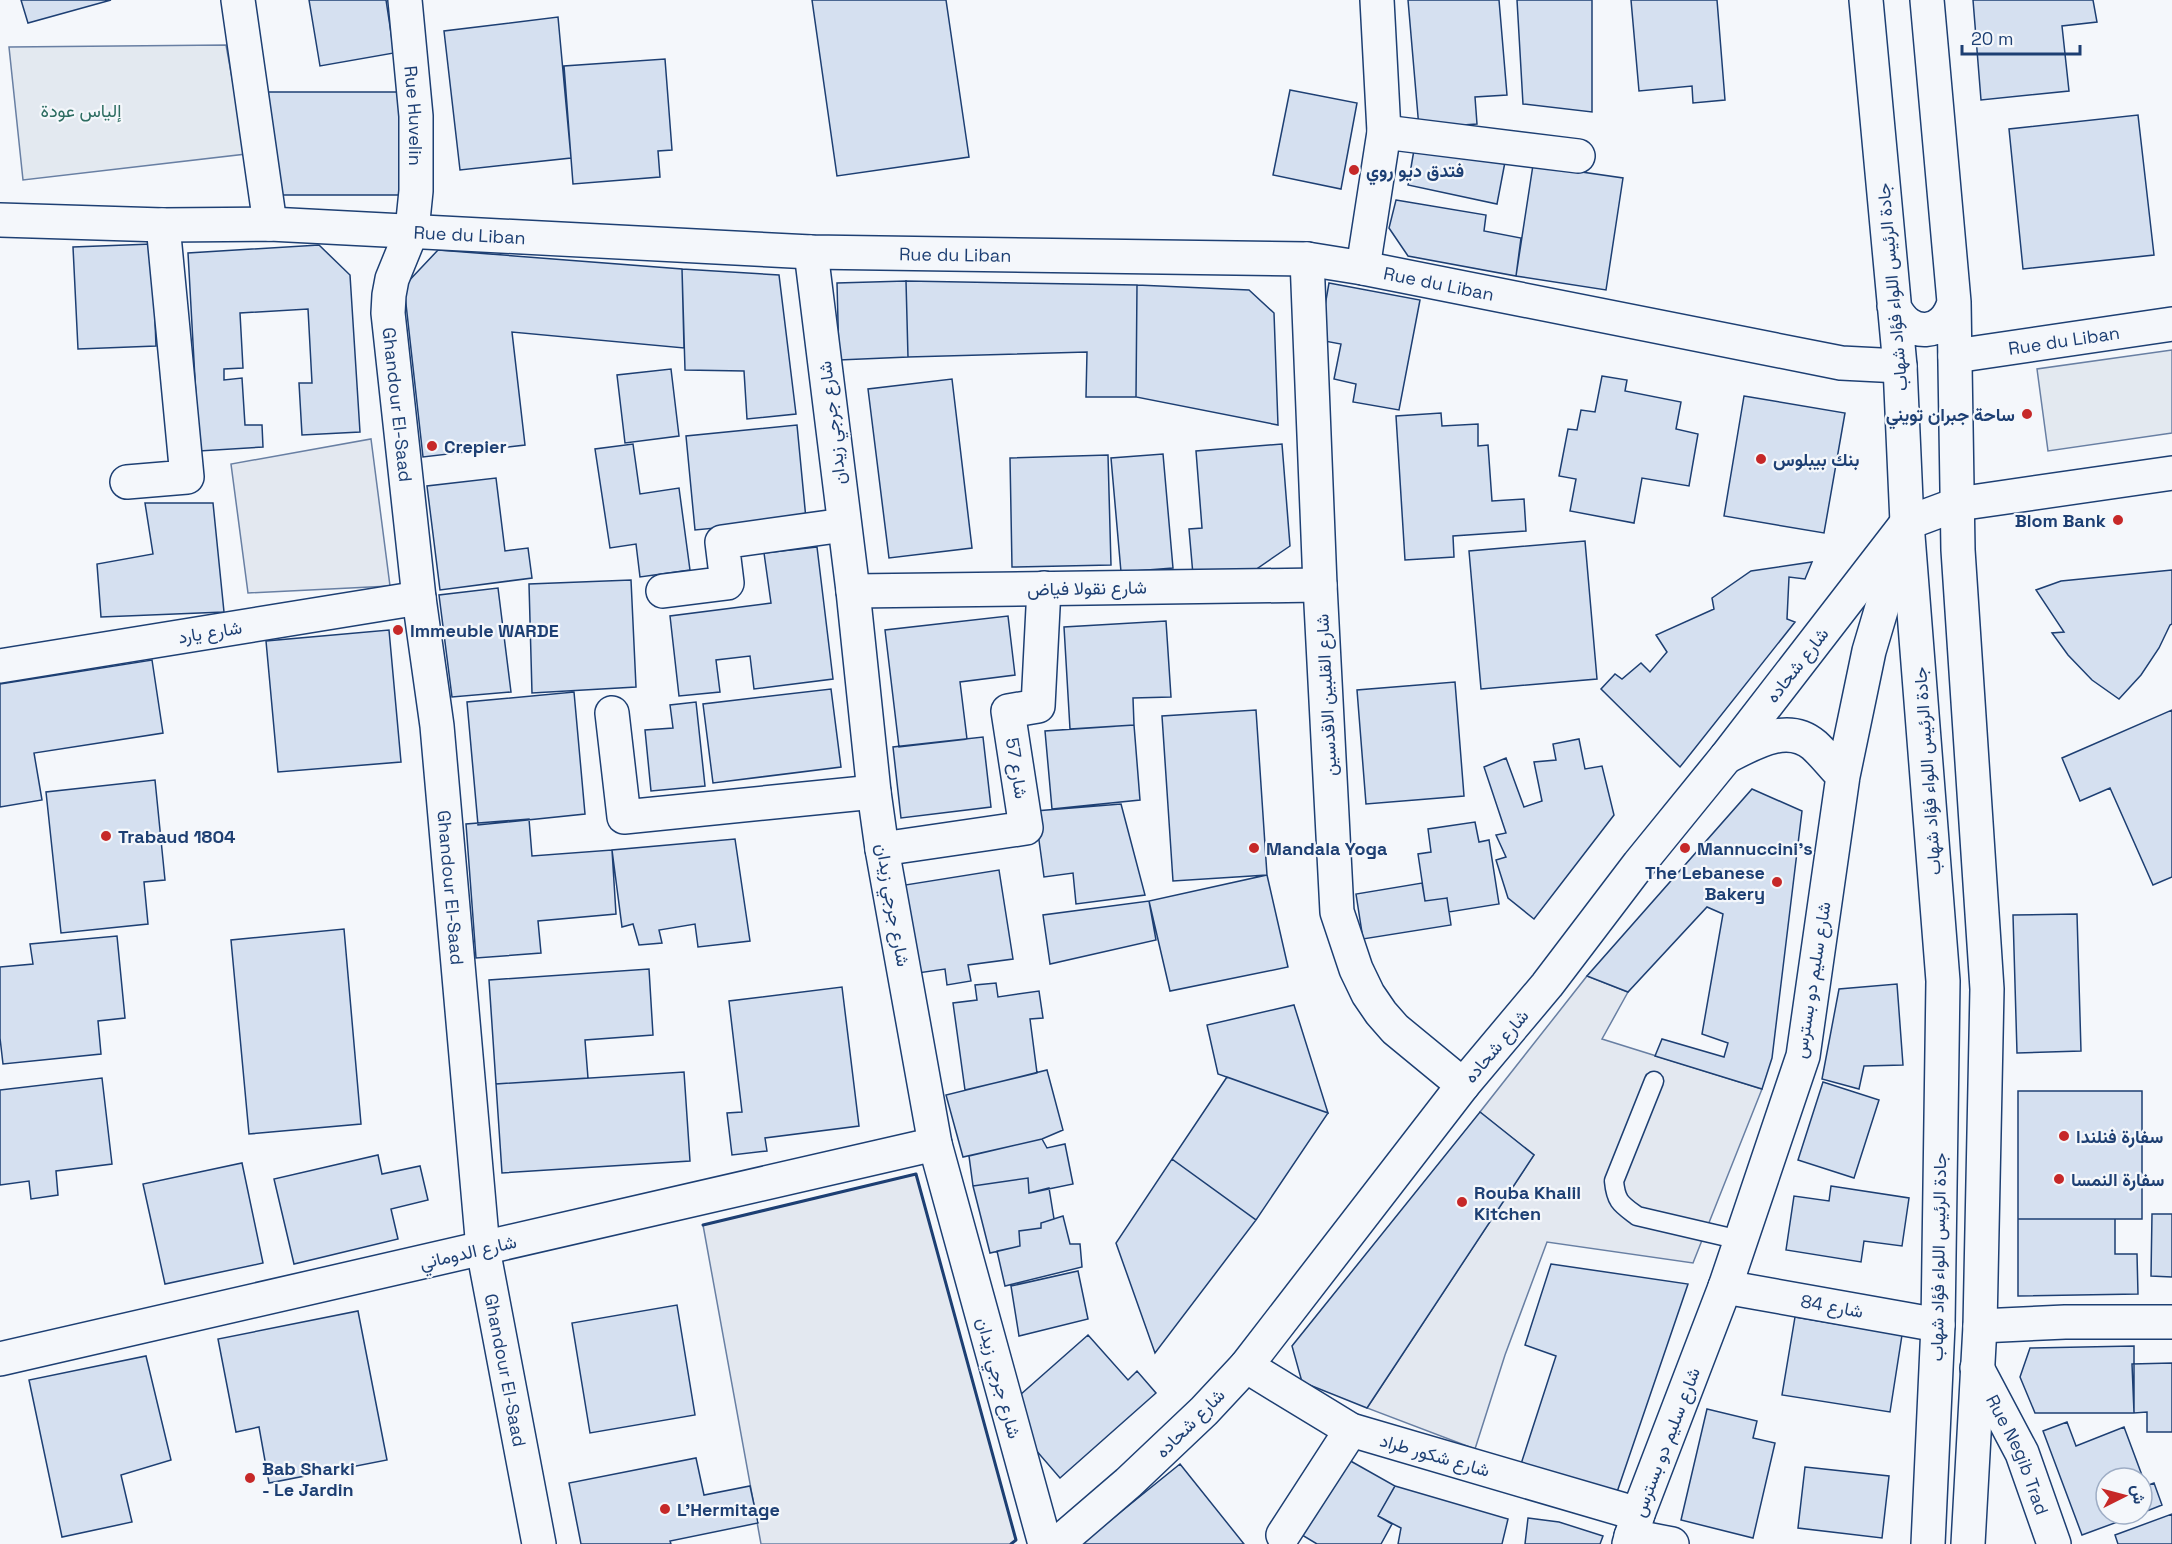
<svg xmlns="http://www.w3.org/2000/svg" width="2172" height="1544" font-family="'Space Grotesk',Vazirmatn,sans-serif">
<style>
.green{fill:#e3e9f0;stroke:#687fa3;stroke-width:1.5}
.parking{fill:#e3e8f0;stroke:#687fa3;stroke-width:1.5}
.building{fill:#d5e0f0;stroke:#1d3f73;stroke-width:1.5}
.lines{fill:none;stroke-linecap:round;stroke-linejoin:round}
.lane-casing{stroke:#1d3f73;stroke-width:21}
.street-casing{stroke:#1d3f73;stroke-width:36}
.secondary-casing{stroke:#1d3f73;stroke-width:36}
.highway-casing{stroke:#1d3f73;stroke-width:36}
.lane{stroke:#f4f7fb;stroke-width:18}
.street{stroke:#f4f7fb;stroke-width:33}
.secondary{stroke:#f4f7fb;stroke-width:33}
.highway{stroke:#f4f7fb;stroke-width:33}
.wall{stroke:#1d3f73;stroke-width:3}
.poi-dot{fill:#c62828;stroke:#f4f7fb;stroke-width:2}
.labels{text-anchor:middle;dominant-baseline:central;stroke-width:4.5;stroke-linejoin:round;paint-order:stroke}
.park-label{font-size:18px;fill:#2c6c60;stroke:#f4f7fb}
.street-label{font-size:18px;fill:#1d3f73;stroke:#f4f7fb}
.poi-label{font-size:18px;font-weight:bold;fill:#1d3f73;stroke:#f4f7fb;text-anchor:start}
</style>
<rect width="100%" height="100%" fill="#f4f7fb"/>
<path class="green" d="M226 45 246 154 23 180 9 47Z
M2172 350V433L2048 451 2037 369Z"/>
<path class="parking" d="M371 439 390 586 248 593 231 464Z
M1587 976 1628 992 1602 1039 1762 1089 1693 1263 1547 1242 1505 1355 1475 1449 1367 1408 1534 1155 1480 1112Z
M916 1174 1016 1540 1010 1544H761L703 1225Z"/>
<path class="building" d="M21 0H111L28 23Z
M309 0H386L394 53 320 66Z
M812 0H946L969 157 837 176Z
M1408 0H1499L1507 95 1475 97 1477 124 1419 128Z
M1517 0H1592V112L1523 104Z
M1631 0H1717L1725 100 1693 103 1692 86 1639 91Z
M1973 0H2093L2097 22 2062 26 2069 91 1981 100Z
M558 17 571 158 460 170 444 31Z
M665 59 672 150 658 151 660 177 573 184 564 66Z
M1290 90 1357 103 1341 189 1273 175Z
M264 92H399V195H277Z
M2138 115 2154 255 2023 269 2009 129Z
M1415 144 1505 162 1497 204 1408 185Z
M1533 165 1623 178 1606 290 1516 276Z
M1396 200 1486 215 1484 231 1521 238 1516 276 1408 256 1389 228Z
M152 244 156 346 78 349 73 247Z
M319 245 350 275 360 432 302 435 299 383H312L308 309 240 313 243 368 224 369V380L242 378 245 425H262L263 447 199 451 188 253Z
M438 250 682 269 684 348 512 332 525 445 423 457 404 286Z
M682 269 779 275 796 414 747 419 744 371 685 370Z
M906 281 1137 285 1136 397H1086L1087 352 908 357Z
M906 281 908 357 839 360 837 283Z
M1329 283 1420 300 1399 410 1353 402 1356 384 1334 379 1341 344 1319 340Z
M1137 285 1249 290 1274 313 1278 425 1136 397Z
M671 369 679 436 625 443 617 375Z
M1602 376 1627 380 1625 391 1681 402 1676 429 1698 434 1689 486 1642 478 1634 523 1570 511 1576 479 1559 476 1568 429 1577 430 1581 410 1595 412Z
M952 379 972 548 889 558 868 389Z
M1744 396 1845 413 1824 533 1724 516Z
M1441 413 1442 426 1478 424V446L1488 445 1492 501 1524 499 1526 531 1453 536 1454 557 1405 560 1396 416Z
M797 425 806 519 695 530 686 436Z
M633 444 640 494 679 488 690 570 640 577 636 544 610 548 595 449Z
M1282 444 1290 546 1255 570 1193 575 1189 529 1202 528 1196 451Z
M1163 454 1173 568 1121 572 1111 458Z
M1108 455 1111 565 1012 567 1010 458Z
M496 478 505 551 528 548 532 578 440 590 427 486Z
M145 503H213L224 612 101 617 97 564 153 554Z
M1585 541 1597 679 1481 689 1469 551Z
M817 547 833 679 754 689 750 656 716 660 720 692 679 696 670 616 771 603 764 553Z
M1812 562 1805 579 1789 577 1787 619 1795 622 1680 767 1601 689 1615 674 1622 679 1641 663 1650 672 1667 652 1656 635 1714 609 1712 598 1751 571Z
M2172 570V624L2170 625 2159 648 2141 675 2119 699 2092 680 2068 655 2052 633 2064 632 2036 590 2061 581Z
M631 580 636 687 532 693 529 584Z
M498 588 511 692 452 697 439 595Z
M1008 616 1015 675 960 682 967 739 899 747 885 630Z
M1166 621 1171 697 1133 698 1134 725 1070 729 1064 627Z
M389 630 401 762 278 772 266 641Z
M152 660 163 733 34 753 42 800 0 807V684Z
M1455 682 1464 796 1366 804 1357 690Z
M831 689 841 767 713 783 703 704Z
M574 692 585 814 478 825 467 702Z
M696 702 705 786 651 791 645 730 673 728 670 705Z
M1256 710 1267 875 1173 881 1162 716Z
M2172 710V877L2153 885 2110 788 2080 801 2062 758Z
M1134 725 1140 800 1052 809 1045 731Z
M983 737 991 807 901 818 893 747Z
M1579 739 1585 769 1602 766 1614 815 1534 919 1508 898 1496 860 1506 857 1496 835 1506 833 1484 767 1506 758 1524 807 1542 801 1534 762 1556 760 1553 744Z
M155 780 165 880 144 882 148 924 61 933 46 792Z
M1752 789 1802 811 1772 1058 1762 1089 1655 1056 1662 1039 1724 1057 1728 1043 1702 1034 1723 914 1707 907 1628 992 1587 976Z
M1121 804 1145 895 1076 904 1073 873 1044 877 1035 811Z
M529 819 532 856 612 850 616 914 538 921 541 953 476 958 466 824Z
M1475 822 1479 842 1489 840 1499 904 1449 912 1447 898 1425 901 1418 854 1431 852 1428 829Z
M735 839 750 941 698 947 695 924 659 930 662 943 639 945 633 924 622 927 612 850Z
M999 870 1013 959 968 965 971 981 947 985 945 969 918 973 905 885Z
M1267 875 1288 967 1170 991 1149 901Z
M1422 883 1425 901 1447 898 1451 925 1363 939 1356 894Z
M1149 901 1156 940 1050 964 1043 915Z
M2077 914 2081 1051 2017 1053 2013 915Z
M344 929 361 1124 249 1134 231 940Z
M117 936 125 1018 98 1021 101 1054 3 1064 0 1038V967L33 964 30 944Z
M649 969 653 1035 585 1040 588 1078 496 1084 489 980Z
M996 983 998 997 1039 991 1043 1018 1030 1019 1037 1073 965 1090 953 1003 977 1000 975 985Z
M1897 984 1903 1065 1864 1066 1859 1089 1822 1079 1839 989Z
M842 987 859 1126 765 1138 767 1151 732 1155 727 1113 742 1112 729 1001Z
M1294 1005 1328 1113 1218 1074 1207 1025Z
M1047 1070 1063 1130 1042 1139 963 1157 946 1095Z
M684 1072 690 1161 502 1173 496 1084Z
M1227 1077 1328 1113 1256 1220 1172 1159Z
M102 1078 112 1164 56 1171 58 1195 31 1199 29 1181 0 1185V1090Z
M1823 1082 1879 1100 1854 1178 1798 1160Z
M2018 1091H2142V1219H2018Z
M1480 1112 1534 1155 1367 1408 1302 1382 1292 1346Z
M1042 1139 1047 1148 1065 1144 1073 1184 1029 1193 1028 1178 973 1186 969 1156Z
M378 1155 382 1174 420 1166 428 1200 391 1209 398 1239 294 1264 274 1179Z
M1172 1159 1256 1220 1155 1353 1116 1243Z
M242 1163 263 1263 165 1284 143 1184Z
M1028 1178 1029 1193 1049 1188 1054 1219 1041 1223V1228L1019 1231 1020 1246 990 1253 973 1186Z
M1831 1186 1909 1198 1902 1246 1864 1241 1861 1262 1786 1250 1794 1196 1829 1201Z
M2152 1214H2172V1277L2151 1276Z
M1063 1216 1070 1244H1080L1082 1267 1005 1286 997 1251 1020 1246 1019 1231 1041 1228V1223Z
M2018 1219H2115V1254H2137L2138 1294 2018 1296Z
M1551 1264 1688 1284 1617 1492 1521 1464 1556 1356 1525 1345Z
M1078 1271 1088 1319 1019 1336 1011 1286Z
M677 1305 695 1415 590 1433 572 1323Z
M358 1311 387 1460 269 1483 259 1427 236 1432 218 1339Z
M1795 1317 1902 1335 1890 1412 1782 1395Z
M1088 1335 1128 1380 1137 1371 1156 1393 1060 1478 1028 1441 1020 1395Z
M2134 1346V1413H2035L2020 1377 2030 1348Z
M146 1356 171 1460 121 1475 132 1522 62 1537 29 1380Z
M2172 1363V1432H2147V1412L2134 1413 2132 1364Z
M1707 1409 1757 1421 1753 1438 1775 1443 1753 1538 1681 1520Z
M2067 1422 2076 1446 2124 1427 2146 1486 2154 1483 2162 1505 2142 1513V1478H2106V1514H2139L2082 1535 2043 1431Z
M696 1458 704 1495 750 1486 758 1523 670 1541 671 1544H581L569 1483Z
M1347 1459 1395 1486 1378 1516 1392 1524 1381 1544H1317L1302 1535Z
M1180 1464 1244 1544H1081Z
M1805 1467 1889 1476 1882 1538 1798 1528Z
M1395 1486 1508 1519 1502 1544H1398L1401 1528 1378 1516Z
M2172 1514V1544H2118L2115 1535Z
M1528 1518 1559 1522 1603 1536 1600 1544H1525Z"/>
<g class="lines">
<defs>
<path id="lane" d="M1654 1081 1614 1181C1616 1202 1621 1204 1637 1216L1740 1240"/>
<g id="street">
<path d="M238 0 270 224"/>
<path id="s1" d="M405 0 416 116V191L412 230 392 279 389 295 388 313 419 598 437 726 483 1249 539 1544"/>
<path d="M1384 132 1578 156"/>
<path id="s2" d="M0 220 163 225 270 224 811 252 1307 259 1363 268 1841 363 1900 366"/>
<path d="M811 252 853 591 874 792 882 849 935 1144 1045 1544"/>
<path d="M1307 259 1320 585 1337 912 1356 969 1368 994 1381 1013 1395 1029 1463 1085"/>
<path d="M1363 268 1384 132 1377 0"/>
<path id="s3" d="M1955 356 2172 324"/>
<path d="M127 482 187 477 163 225"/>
<path d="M1958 504 2172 473"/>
<path d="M663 591 727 583 722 542 844 525"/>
<path d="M853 591 1320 585"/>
<path d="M0 666 419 598"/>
<path d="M612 713 624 817 874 792"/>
<path d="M882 849 1026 828 1008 711 1038 706 1044 588"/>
<path d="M1725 1287 1938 1325"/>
<path d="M1980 1326 2065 1322H2172"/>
<path d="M0 1359 935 1144"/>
<path d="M1246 1366 1351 1430 1638 1514"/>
<path id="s4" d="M1977 1368 2022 1453 2054 1544"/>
<path d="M1283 1535 1351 1430"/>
<path d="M1631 1536 1672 1544"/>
<path d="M1057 1544 1128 1483 1204 1411 1246 1366 1463 1085 1547 985 1639 864 1726 757 1906 524"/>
</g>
<path id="secondary" d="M1726 757C1752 744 1787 722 1814 745 1824 754 1833 766 1843 776
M1629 1544 1638 1514 1725 1287 1803 1056 1843 776 1869 651 1907 523 1958 504"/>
<path id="highway" d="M1866 0 1900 366 1907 523 1943 981 1938 1325 1928 1544
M1927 0 1954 302 1958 550 1987 989 1980 1326 1968 1544
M1894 306C1908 339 1945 337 1954 302"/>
</defs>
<use href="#lane" class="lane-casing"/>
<use href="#street" class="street-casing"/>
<use href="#secondary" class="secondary-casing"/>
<use href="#highway" class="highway-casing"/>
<use href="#lane" class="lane"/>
<use href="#street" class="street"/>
<use href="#secondary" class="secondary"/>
<use href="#highway" class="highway"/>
<path class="wall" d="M703 1225 916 1174 1016 1540 1011 1544"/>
</g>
<g class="poi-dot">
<circle cx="1354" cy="170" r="6"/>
<circle cx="2027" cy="414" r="6"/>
<circle cx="432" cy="446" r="6"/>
<circle cx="1761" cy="459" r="6"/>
<circle cx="2118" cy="520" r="6"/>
<circle cx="398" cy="630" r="6"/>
<circle cx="106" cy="836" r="6"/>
<circle cx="1254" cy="848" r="6"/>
<circle cx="1685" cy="848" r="6"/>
<circle cx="1777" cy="882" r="6"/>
<circle cx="2064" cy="1136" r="6"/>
<circle cx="2059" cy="1179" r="6"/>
<circle cx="1462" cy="1202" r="6"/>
<circle cx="250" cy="1478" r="6"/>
<circle cx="665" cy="1509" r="6"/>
</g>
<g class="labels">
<g class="park-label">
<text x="81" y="110">إلياس عودة</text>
</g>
<g class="street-label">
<text stroke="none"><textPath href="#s1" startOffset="116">Rue Huvelin</textPath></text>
<text stroke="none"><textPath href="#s2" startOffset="470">Rue du Liban</textPath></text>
<text stroke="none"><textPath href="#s2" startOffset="956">Rue du Liban</textPath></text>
<text stroke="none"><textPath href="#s2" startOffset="1442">Rue du Liban</textPath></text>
<text transform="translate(1892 287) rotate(-95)">جادة الرئيس اللواء فؤاد شهاب</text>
<text stroke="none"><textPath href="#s3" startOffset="110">Rue du Liban</textPath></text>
<text stroke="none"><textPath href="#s1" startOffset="410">Ghandour El-Saad</textPath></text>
<text transform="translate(832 423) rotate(-97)">شارع جرجي زيدان</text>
<text transform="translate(1087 588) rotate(-1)">شارع نقولا فياض</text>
<text transform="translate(210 632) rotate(-9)">شارع يارد</text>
<text transform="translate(1797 665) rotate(-52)">شارع شحاده</text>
<text transform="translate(1326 695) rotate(-93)">شارع القلبين الاقدسين</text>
<text transform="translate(1017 768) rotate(81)">شارع 57</text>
<text transform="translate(1927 771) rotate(-94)">جادة الرئيس اللواء فؤاد شهاب</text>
<text stroke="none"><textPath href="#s1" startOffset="896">Ghandour El-Saad</textPath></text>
<text transform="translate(893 905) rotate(80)">شارع جرجي زيدان</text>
<text transform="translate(1812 980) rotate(-81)">شارع سليم دو بسترس</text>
<text transform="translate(1496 1046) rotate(-50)">شارع شحاده</text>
<text transform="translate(468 1252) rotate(-13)">شارع الدوماني</text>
<text transform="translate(1938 1257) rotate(-89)">جادة الرئيس اللواء فؤاد شهاب</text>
<text transform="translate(1832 1306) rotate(10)">شارع 84</text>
<text stroke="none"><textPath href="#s1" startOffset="1382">Ghandour El-Saad</textPath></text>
<text transform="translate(999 1378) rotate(75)">شارع جرجي زيدان</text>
<text transform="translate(1190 1423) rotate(-45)">شارع شحاده</text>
<text transform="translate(1666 1442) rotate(-69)">شارع سليم دو بسترس</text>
<text transform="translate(1435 1455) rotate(16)">شارع شكور طراد</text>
<text stroke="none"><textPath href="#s4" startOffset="96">Rue Negib Trad</textPath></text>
</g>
<g class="poi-label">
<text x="1366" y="170">فتدق ديو روي</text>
<text x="2015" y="414" text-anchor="end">ساحة جبران تويني</text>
<text x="444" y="446">Crepier</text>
<text x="1773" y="459">بنك بيبلوس</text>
<text x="2106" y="520" text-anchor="end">Blom Bank</text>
<text x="410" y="630">Immeuble WARDE</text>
<text x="118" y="836">Trabaud 1804</text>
<text x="1266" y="848">Mandala Yoga</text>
<text x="1697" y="848">Mannuccini's</text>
<text x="1765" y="872" text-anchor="end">The Lebanese<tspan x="1765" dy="21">Bakery</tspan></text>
<text x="2076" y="1136">سفارة فنلندا</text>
<text x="2071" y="1179">سفارة النمسا</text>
<text x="1474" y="1192">Rouba Khalil<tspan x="1474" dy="21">Kitchen</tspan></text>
<text x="262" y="1468">Bab Sharki<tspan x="262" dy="21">- Le Jardin</tspan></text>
<text x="677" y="1509">L'Hermitage</text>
</g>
</g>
<g transform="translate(2124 1496) rotate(84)"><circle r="28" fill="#f4f7fb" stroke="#9eadc5" stroke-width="1.5"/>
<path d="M0-4.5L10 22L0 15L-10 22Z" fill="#c62828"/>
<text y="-9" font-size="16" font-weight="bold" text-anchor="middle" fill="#1d3f73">ش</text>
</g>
<path d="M1962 45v9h118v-9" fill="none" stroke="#1d3f73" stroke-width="3"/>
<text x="1971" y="45" font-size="18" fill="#1d3f73" stroke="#f4f7fb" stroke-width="4.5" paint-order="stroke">20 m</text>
</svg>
